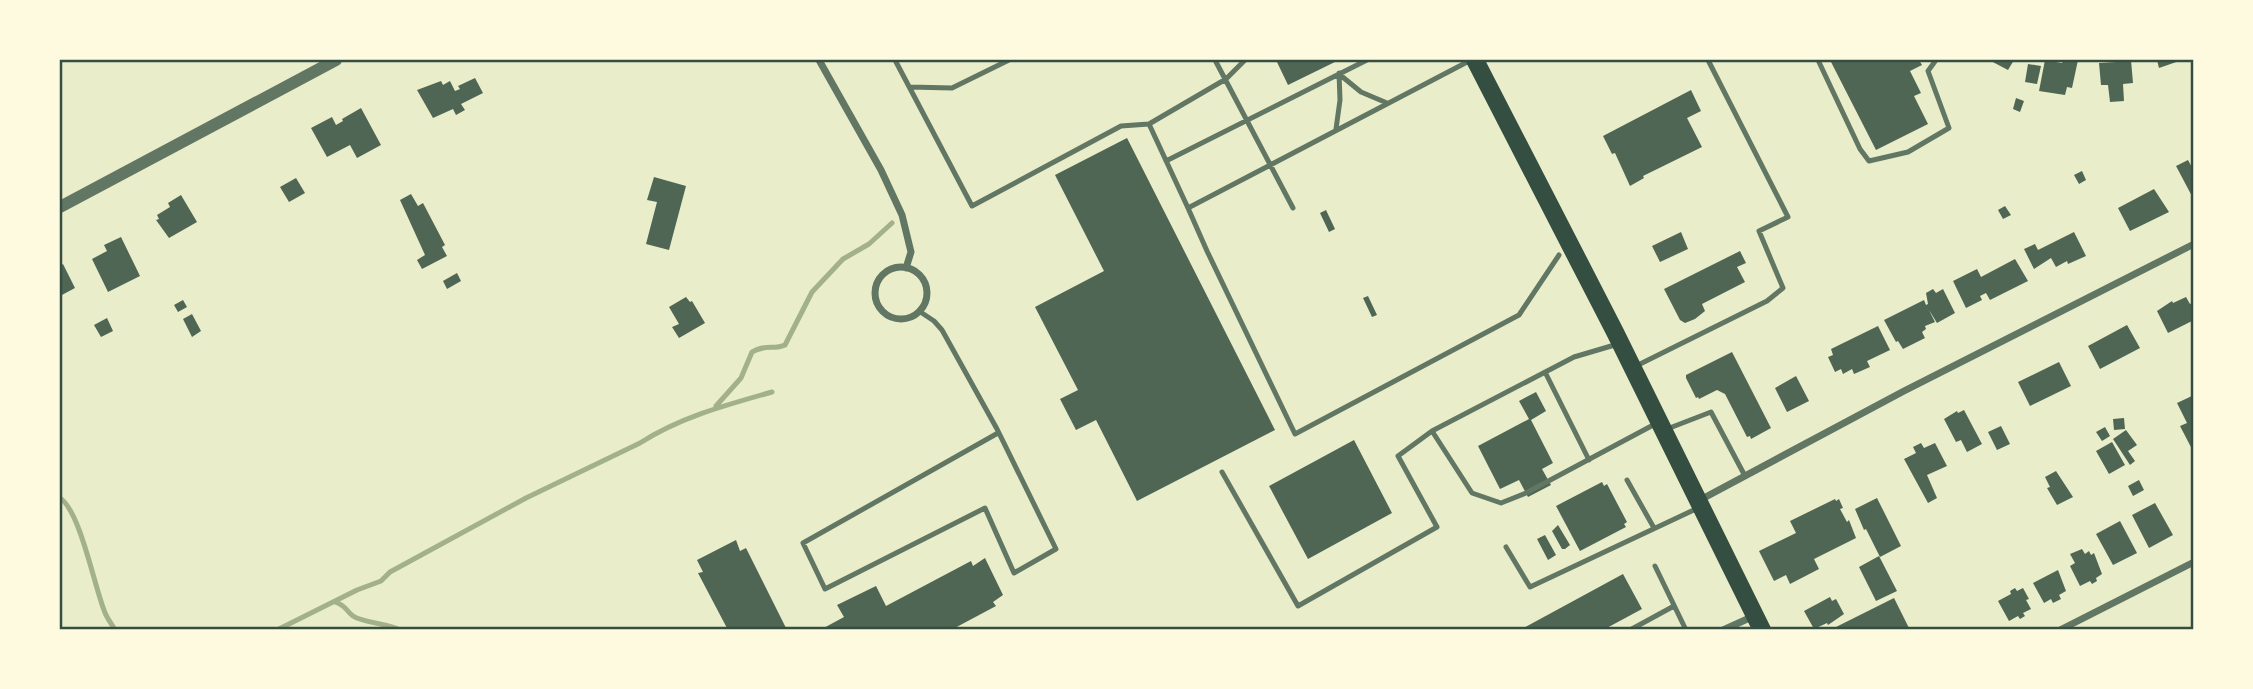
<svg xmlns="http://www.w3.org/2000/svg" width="2253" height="689" font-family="Jost,sans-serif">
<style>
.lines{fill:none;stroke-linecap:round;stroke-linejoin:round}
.stream{stroke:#a3b18a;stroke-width:5}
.building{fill:#4f6655}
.service{stroke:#617663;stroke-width:5}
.minor{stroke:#617663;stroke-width:7}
.tertiary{stroke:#617663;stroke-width:12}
.trunk{stroke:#344e41;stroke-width:18}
.neatline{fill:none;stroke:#344e41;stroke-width:2.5}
</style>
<rect width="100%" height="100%" fill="#e9edc9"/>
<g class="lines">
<path class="stream" d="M716 406 741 378 752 352C764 344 775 350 785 345L812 292 843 259 869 244 892 223
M60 498C80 511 94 585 104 610 106 617 111 623 115 630
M335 602C347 606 345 610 353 616 363 623 387 623 400 630
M277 630 357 590 381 581 390 572 526 498 640 443C681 417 726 405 772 392"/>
</g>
<path class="building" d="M1276 60H1339L1288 85Z
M1830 60H1919L1922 65 1910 71 1921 93 1914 96 1928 124 1876 150Z
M1989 60H2014L2008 70Z
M2045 60 2062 63 2063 60H2078L2072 88 2067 87 2065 95 2039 91Z
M2116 60H2131L2133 83 2123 84 2124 101 2110 102 2108 85H2101L2099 63 2116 62Z
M2157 60H2182L2159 68Z
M2028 64 2041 66 2037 84 2025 82Z
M475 78 483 93 461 104 465 110 456 115 453 109 433 118 417 90 441 81 443 85 450 81 455 91 460 89 458 86Z
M1691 90 1701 111 1687 118 1702 147 1643 176 1644 178 1630 186 1615 153 1612 154 1603 136Z
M2016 98 2024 101 2020 112 2013 109Z
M361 108 381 145 357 158 350 145 327 157 311 128 332 117 336 125 343 121 342 119Z
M1127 138 1275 430 1137 501 1096 420 1076 430 1060 399 1078 390 1035 307 1104 271 1055 175Z
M2188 160 2194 171V200L2176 166Z
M2082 171 2086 180 2079 184 2074 175Z
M654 177 686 186 669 250 646 244 657 202 647 200Z
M296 178 305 193 289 202 280 187Z
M2154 189 2169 212 2130 231 2118 208Z
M411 194 418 206 423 203 445 245 442 247 447 256 422 269 417 260 425 255 400 200Z
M181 195 197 222 169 238 156 220 159 219 157 215 170 207 168 203Z
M2005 206 2011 215 2003 219 1998 210Z
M1326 210 1335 229 1329 232 1320 213Z
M1681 232 1688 249 1660 262 1652 246Z
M2074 232 2086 256 2068 264 2067 261 2056 267 2051 258 2034 269 2024 249 2035 244 2038 250Z
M121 237 140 276 108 292 92 259 107 251 104 245Z
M1740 251 1746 263 1737 267 1745 282 1702 304 1705 311 1695 319 1685 323 1680 320 1664 289Z
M2015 259 2028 281 1990 300 1986 293 1980 296 1982 300 1966 308 1953 281 1977 269 1981 277Z
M63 264 75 288 60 296V266Z
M457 273 461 281 447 289 443 281Z
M1933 289 1936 293 1943 289 1955 313 1937 323 1929 310 1935 322 1925 326 1926 329 1922 332 1925 338 1903 349 1898 341 1896 342 1884 320 1924 300 1926 305 1928 304 1926 293Z
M1368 296 1377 315 1372 317 1363 298Z
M686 297 690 302 692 301 705 323 679 338 672 327 679 324 669 307Z
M2186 297 2190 304 2194 302V320L2168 333 2157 311 2172 301 2173 303Z
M183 300 187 307 178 312 174 305Z
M192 314 201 331 192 337 183 319Z
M107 318 113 331 101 337 94 325Z
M2127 325 2140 348 2100 369 2088 346Z
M1878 326 1890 350 1867 361 1870 367 1854 374 1852 369 1843 374 1841 369 1835 372 1828 357 1833 355 1831 349Z
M1732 352 1771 428 1751 439 1750 436 1747 437 1725 394 1717 390 1699 399 1698 397 1696 398 1686 378V375Z
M2059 362 2071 386 2030 406 2018 382Z
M1796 376 1809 401 1787 412 1775 388Z
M1536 392 1546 411 1531 420 1553 463 1542 469 1551 485 1528 497 1519 480 1500 489 1478 446 1529 419 1519 401Z
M2194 395V453L2180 426 2187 423 2177 403Z
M1964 410 1982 444 1967 452 1961 440 1956 442 1944 419 1957 411 1958 413Z
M2124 418 2125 429 2114 430 2113 419Z
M2001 426 2010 444 1997 450 1988 432Z
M2105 427 2110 436 2102 441 2096 432Z
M2126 430 2137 445 2128 451 2135 461 2130 465 2113 439Z
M1354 440 1392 513 1308 559 1269 486Z
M2112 442 2125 465 2109 474 2096 451Z
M1921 443 1924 448 1935 443 1947 466 1927 475 1937 498 1928 503 1904 459 1916 453 1913 447Z
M2056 471 2073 497 2057 505 2047 488 2050 487 2045 477Z
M2139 480 2144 490 2133 496 2128 486Z
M1602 482 1604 486 1607 484 1627 522 1624 524 1626 527 1580 551 1556 506Z
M1877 498 1901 546 1880 557 1866 529 1864 530 1855 509Z
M1835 499 1836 501 1839 499 1843 508 1840 509 1847 522 1849 520 1856 538 1814 559 1819 569 1790 584 1786 575 1774 581 1759 551 1796 533 1790 521Z
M2155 503 2173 535 2149 548 2132 515Z
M2120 521 2137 553 2113 565 2096 534Z
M1558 525 1570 545 1565 549H1562L1552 531Z
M1545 535 1556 555 1548 560 1537 539Z
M736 540 740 551 746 548 787 630H728L698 573 703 572 697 560Z
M2082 549 2085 554 2089 551 2091 555 2094 553 2102 574 2096 578 2097 581 2092 584 2090 581 2080 586 2070 566 2075 563 2070 554Z
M1879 556 1897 591 1876 601 1859 567Z
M985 558 1003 595 993 602 996 606 951 630H820L844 617 837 605 876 586 886 606 971 561 973 566Z
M2058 570 2066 591 2059 595 2061 599 2053 603 2051 599 2044 603 2033 583Z
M1623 574 1642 609 1603 630H1520Z
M2015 588 2017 591 2023 588 2029 599 2026 600 2031 609 2023 613 2025 616 2020 619 2018 616 2009 621 1998 601 2011 594 2010 591Z
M1830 597 1832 601 1836 599 1844 614 1828 625 1827 623 1814 629 1804 611Z
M1894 598 1910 630H1837L1836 627Z"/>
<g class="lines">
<path class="service" d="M895 60 972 206 1121 126 1149 124 1188 208 1471 60
M1215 60 1293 208
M1818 60 1860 149 1869 161 1908 152 1949 128 1928 71 1936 60
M1339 74 1361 92 1387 103
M910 87 952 88 1009 60
M1149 124 1226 79 1245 60
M1336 129 1340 100 1339 73
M1166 161 1367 60
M1188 208 1207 251 1295 434 1519 315 1559 255
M919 311 934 321 942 330 997 429 1056 549 1014 573 985 508 825 589 803 543 998 433
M1636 366 1767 301 1783 288 1759 231 1788 217 1708 60
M1545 372 1589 460
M1667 429 1711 412 1745 476
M1432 431 1472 493 1501 503 1526 493 1657 423
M1222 472 1298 606 1437 527 1398 456 1432 431 1574 357 1618 344
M1627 480 1654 528
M1506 547 1530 587 1698 508
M1655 566 1686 630
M1630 630 1674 606"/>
<path class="minor" d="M819 60 881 170 902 215 911 252 906 268
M875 293a26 26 0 1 1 52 0a26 26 0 1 1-52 0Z
M1700 500 1904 391 2194 244
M1723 630 1754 616
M2060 630 2194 562"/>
<path class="tertiary" d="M60 207 336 60"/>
<path class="trunk" d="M1475 60 1615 332 1762 630"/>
</g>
<rect width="2253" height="689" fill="none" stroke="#fefae0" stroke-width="122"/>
<rect x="61" y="61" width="2131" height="567" class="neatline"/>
</svg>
